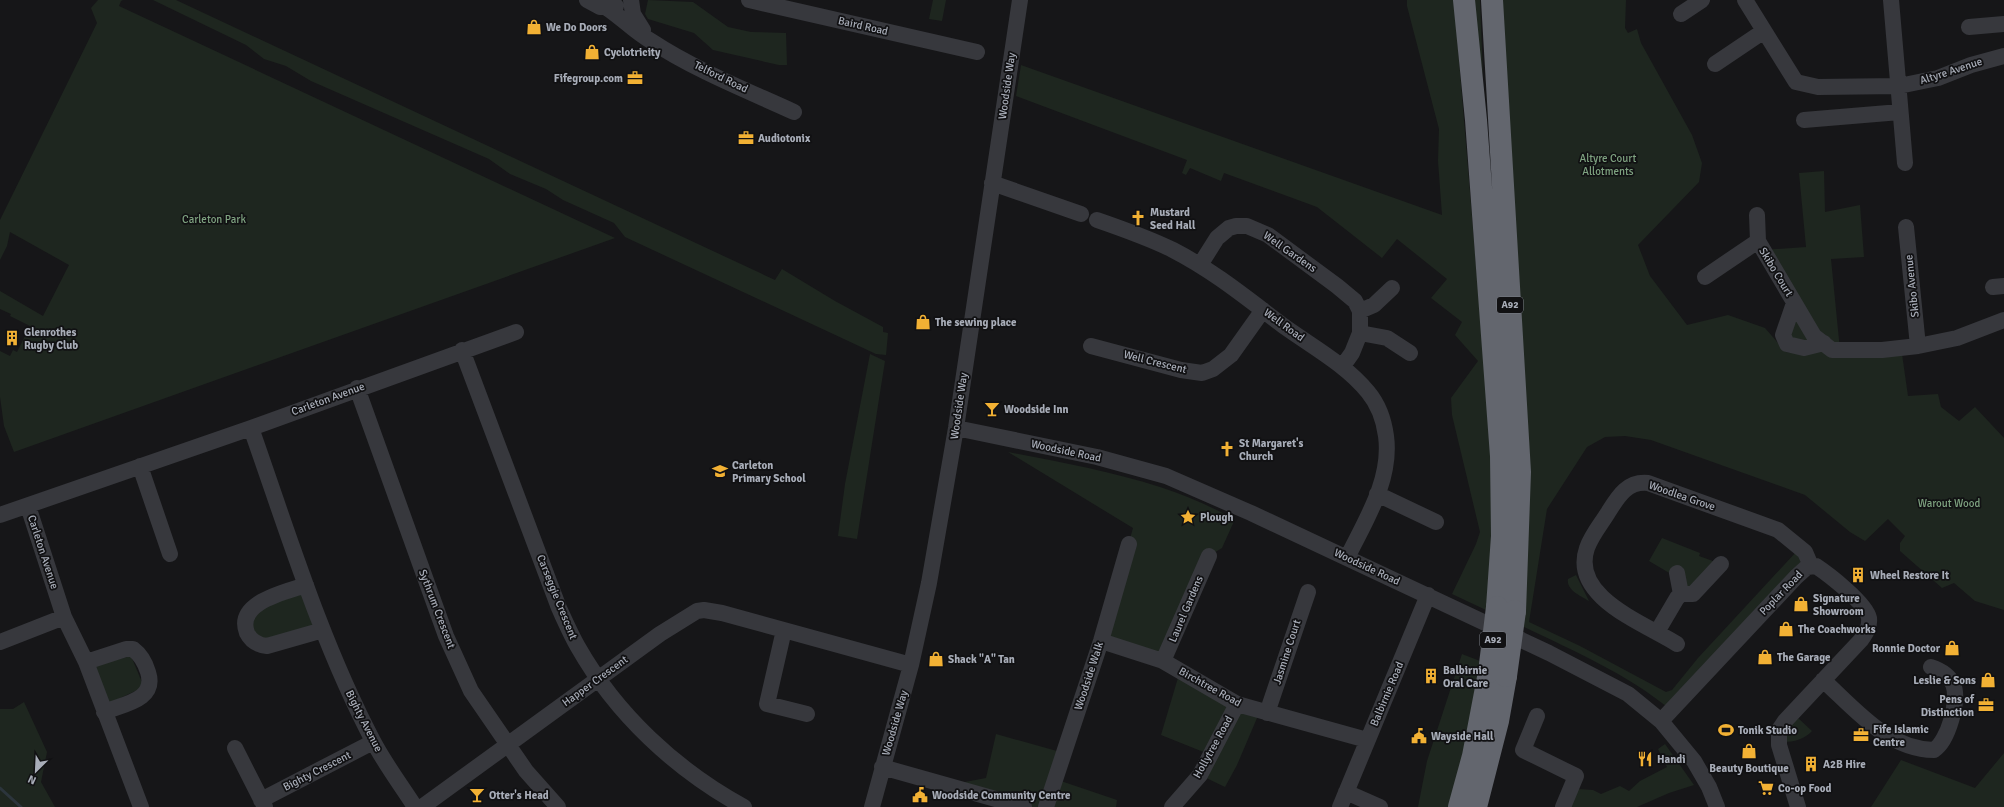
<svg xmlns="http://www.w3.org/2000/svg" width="2004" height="807" font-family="Signika,sans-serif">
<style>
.green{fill:#1e261f}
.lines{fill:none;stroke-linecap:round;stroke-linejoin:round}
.stream{stroke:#2c353c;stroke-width:3}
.minor{stroke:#37383d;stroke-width:16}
.highway{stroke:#63666e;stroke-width:22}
.highway-bridge{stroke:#63666e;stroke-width:22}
.labels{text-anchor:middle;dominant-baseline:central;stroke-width:3.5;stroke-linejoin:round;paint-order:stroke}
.shield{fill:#111113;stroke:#7b7e86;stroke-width:1}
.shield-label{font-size:10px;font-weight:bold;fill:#a8adb8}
.street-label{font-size:11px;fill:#a8adb8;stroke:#111113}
.poi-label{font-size:11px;font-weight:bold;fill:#a8adb8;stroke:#111113;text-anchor:start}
.park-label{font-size:11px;fill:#7fa381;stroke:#111113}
</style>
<rect width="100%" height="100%" fill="#161618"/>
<path class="green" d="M98 0H123L121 1 119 6 615 238 14 452 4 426 0 397V351L10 356 13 350 17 352 30 326 10 316 11 314 0 309V291L43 316 69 265 10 232 7 246 0 260V220L97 23 91 8Z
M153 0H176L775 280 782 269 835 301 883 327V332L888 333 886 355 876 354 625 237 614 223 563 200 546 189 510 174 489 159 311 81 286 66 264 59 246 45Z
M648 0 693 2 728 27 751 32 786 33 787 65H779L713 50 694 33 648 19 645 14Z
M933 0H946L942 21 929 19Z
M1407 0H1454L1476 265 1494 439 1491 568 1486 610 1452 594 1476 544 1480 532 1452 415 1451 398 1478 361 1455 335 1462 322 1431 298 1447 279 1397 239 1382 258 1317 207 1224 173 1221 181 1190 168 1186 175 1182 173 1187 160 1016 96 1021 65 1442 215 1438 161 1439 129 1407 6Z
M1472 0H1480L1483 76Z
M1498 0H1626L1625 28 1628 33 1637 29 1641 43 1692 135 1702 163 1699 182 1638 245 1650 276 1687 325 1728 315 1765 328 1786 352 1803 354 1823 350 1902 354 1908 396 1938 394 1941 407 1959 421 1975 407 2004 438V610L1975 601 1954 583 1942 588 1900 551V543L1905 536 1888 519 1865 541 1850 532 1805 495 1651 440 1625 436 1605 437 1587 447 1547 509 1529 622 1580 646 1666 692 1672 690 1698 658 1797 551 1801 563 1671 710C1626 673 1572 650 1520 625Z
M1824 171 1825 212 1860 205 1864 257 1831 259 1840 350 1787 344 1794 303 1763 250 1806 247 1799 173Z
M870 354 885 361 857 539 838 536 845 484Z
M1008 452C1059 462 1110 471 1160 487 1186 495 1211 507 1235 519L1222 548 1209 556 1163 661 1101 641 1133 528Z
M1662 538 1700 553 1699 556 1721 564 1693 594 1671 574 1649 561Z
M1576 575 1589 601C1581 596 1566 590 1568 579Z
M301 591 314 628 268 641 253 633V612Z
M1462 654 1480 661 1454 807H1418L1427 761Z
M131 656 144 687 105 705 92 666Z
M1180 671 1260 711 1237 765 1225 787 1200 775 1211 755 1161 735Z
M24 702 47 752 41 782 55 807H0V709H13Z
M1798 718 1812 731C1805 739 1794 742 1783 742L1782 734Z
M996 734 1064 753 1055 779 1117 800 1116 807H1024L949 785 986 778Z
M1665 744 1694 785 1669 793 1637 807H1569L1578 789 1593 790 1601 794 1620 786 1629 791 1640 781 1667 767 1658 749Z
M2004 753V807H1871L1901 760 1975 788Z"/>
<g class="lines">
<path class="stream" d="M0 788 21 807"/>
<path class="minor" d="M587 0 600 7 616 6
M631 0 633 14 643 30
M749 0 977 52
M1745 0 1796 82 1818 87 1899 86 1938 78 1971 65 2004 56
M1891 0 1905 163
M607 8C622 18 635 32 651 41 695 70 746 90 794 112
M1681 14 1702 0
M1969 27 2004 24
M1715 64 1764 31
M1804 120 1900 112
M992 183 1081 214
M1097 220C1123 229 1149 238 1173 250 1214 271 1249 300 1285 327 1313 347 1346 365 1368 392 1378 404 1384 421 1386 436 1392 480 1365 521 1347 558
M1906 227 1918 346
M1758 241 1814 336 1832 350H1882L1918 346 1957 338 2004 320
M1200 265 1217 238 1229 228 1236 226H1247L1268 235 1337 286 1355 301 1360 311V333L1352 353 1342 367
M1705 277 1758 241 1757 215
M1993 287 2004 286
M1794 303 1783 335 1787 344 1804 348 1824 343
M1360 311 1374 305 1392 288
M1360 333 1387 338 1410 353
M1091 346 1181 370 1202 373 1213 369 1231 355 1263 310
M462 350 559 608C565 621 571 635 578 647 616 714 676 770 744 807
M357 388 446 636 471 691 526 771 558 807
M251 428C288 533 321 642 373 741 385 764 401 785 415 807
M956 428 1097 457 1166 476 1251 513 1549 653 1628 694 1661 721 1694 761 1709 787 1717 807
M140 466 170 554
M1377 494 1436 522
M28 506 64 617 86 662 141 807
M0 515 251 428 516 332
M1677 573 1681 594
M306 585C286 592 235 602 247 633 251 641 258 645 267 646L323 630
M784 630 767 704 807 714
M1657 632 1677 598 1681 594H1693L1721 564
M1101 641 1163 661 1237 704 1367 740
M0 642 64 617
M1677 644C1644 623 1570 597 1587 548 1592 534 1602 523 1609 511 1619 495 1628 481 1648 483L1778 530 1805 552 1811 566
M1163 661 1209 556
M86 662 126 649H133C141 655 145 662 148 672 157 700 124 704 104 712
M1823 680C1856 710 1887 749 1934 750 1948 741 1960 700 1953 684 1949 675 1940 670 1931 667
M1267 713 1308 592
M1537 716 1523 750 1576 776 1563 807
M1661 721 1796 577 1807 567 1816 566C1828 574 1866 603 1869 618 1870 627 1866 633 1861 640L1785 721 1779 730V745L1798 807
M235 748 265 807
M882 767 1024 807
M1346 792 1380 807
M261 800 373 742
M422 807 660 634 697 611 704 610 722 613 911 665
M872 807 911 665 929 583 956 428 1020 0
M1046 807 1101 641 1129 544
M1172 807 1200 775 1237 704
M1340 807 1428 595"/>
<path class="highway" d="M1464 0 1476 120 1501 456 1502 536 1497 607
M1492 0 1520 472 1515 611
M1459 807 1473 756 1489 672
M1476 807 1498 721 1506 676"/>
<path class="highway-bridge" d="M1489 672 1497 607
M1506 676 1515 611"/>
</g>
<defs>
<symbol id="shop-bare" viewBox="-9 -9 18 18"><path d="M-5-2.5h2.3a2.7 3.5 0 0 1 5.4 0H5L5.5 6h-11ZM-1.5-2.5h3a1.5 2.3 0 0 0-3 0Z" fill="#f2b134" stroke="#111113" stroke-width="2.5" paint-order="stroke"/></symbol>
<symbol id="office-bare" viewBox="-9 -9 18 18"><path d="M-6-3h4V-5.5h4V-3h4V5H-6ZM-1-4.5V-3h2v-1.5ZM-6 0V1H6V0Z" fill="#f2b134" stroke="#111113" stroke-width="2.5" paint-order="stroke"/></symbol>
<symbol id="church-bare" viewBox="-9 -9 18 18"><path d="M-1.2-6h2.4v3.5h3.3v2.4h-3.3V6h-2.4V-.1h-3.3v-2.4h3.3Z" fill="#f2b134" stroke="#111113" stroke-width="2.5" paint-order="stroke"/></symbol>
<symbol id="building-bare" viewBox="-9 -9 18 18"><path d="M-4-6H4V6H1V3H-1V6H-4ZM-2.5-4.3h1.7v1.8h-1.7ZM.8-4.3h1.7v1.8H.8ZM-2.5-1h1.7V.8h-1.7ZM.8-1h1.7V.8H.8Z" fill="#f2b134" stroke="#111113" stroke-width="2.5" paint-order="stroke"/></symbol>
<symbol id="bar-bare" viewBox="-9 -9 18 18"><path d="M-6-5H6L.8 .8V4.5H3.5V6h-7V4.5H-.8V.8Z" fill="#f2b134" stroke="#111113" stroke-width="2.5" paint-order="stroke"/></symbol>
<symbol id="school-bare" viewBox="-9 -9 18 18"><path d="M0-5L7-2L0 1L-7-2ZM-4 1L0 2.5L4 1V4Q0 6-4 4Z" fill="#f2b134" stroke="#111113" stroke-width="2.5" paint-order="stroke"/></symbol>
<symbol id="sight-bare" viewBox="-9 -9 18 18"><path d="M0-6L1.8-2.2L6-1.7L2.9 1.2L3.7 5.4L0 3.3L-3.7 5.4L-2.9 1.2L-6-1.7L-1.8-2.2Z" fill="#f2b134" stroke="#111113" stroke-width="2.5" paint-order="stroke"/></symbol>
<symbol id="stadium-bare" viewBox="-9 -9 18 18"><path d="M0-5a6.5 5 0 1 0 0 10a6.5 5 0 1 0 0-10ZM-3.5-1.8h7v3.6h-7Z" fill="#f2b134" stroke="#111113" stroke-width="2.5" paint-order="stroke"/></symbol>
<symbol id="civic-bare" viewBox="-9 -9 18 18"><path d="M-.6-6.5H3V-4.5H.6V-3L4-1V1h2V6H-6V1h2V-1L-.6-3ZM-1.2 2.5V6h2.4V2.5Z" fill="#f2b134" stroke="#111113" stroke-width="2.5" paint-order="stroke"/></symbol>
<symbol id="restaurant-bare" viewBox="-9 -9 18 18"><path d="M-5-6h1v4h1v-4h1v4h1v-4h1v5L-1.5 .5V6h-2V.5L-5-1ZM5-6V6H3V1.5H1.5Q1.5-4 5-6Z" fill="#f2b134" stroke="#111113" stroke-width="2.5" paint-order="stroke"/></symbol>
<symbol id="supermarket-bare" viewBox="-9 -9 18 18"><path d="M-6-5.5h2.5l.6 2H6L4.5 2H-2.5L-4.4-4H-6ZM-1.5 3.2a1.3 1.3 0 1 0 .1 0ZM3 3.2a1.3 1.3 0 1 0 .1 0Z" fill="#f2b134" stroke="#111113" stroke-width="2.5" paint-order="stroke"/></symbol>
</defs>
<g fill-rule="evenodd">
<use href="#shop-bare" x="523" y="16" width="22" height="22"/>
<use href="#shop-bare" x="581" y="41" width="22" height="22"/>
<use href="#office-bare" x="624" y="67" width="22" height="22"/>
<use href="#office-bare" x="735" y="127" width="22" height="22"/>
<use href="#church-bare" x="1127" y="207" width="22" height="22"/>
<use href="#shop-bare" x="912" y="311" width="22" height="22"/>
<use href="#building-bare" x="1" y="327" width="22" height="22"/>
<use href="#bar-bare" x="981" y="398" width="22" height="22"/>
<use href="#church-bare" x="1216" y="438" width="22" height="22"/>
<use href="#school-bare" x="709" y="460" width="22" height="22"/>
<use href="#sight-bare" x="1177" y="506" width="22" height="22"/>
<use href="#building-bare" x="1847" y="564" width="22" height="22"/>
<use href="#shop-bare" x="1790" y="593" width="22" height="22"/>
<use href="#shop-bare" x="1775" y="618" width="22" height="22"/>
<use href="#shop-bare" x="1941" y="637" width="22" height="22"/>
<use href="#shop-bare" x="1754" y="646" width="22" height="22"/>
<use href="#shop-bare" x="925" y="648" width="22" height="22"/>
<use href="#building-bare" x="1420" y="665" width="22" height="22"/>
<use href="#shop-bare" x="1977" y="669" width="22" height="22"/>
<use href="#office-bare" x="1975" y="694" width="22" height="22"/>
<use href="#stadium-bare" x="1715" y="719" width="22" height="22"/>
<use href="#office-bare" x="1850" y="724" width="22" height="22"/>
<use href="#civic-bare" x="1408" y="725" width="22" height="22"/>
<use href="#shop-bare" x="1738" y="740" width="22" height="22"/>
<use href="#restaurant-bare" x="1634" y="748" width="22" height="22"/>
<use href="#building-bare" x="1800" y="753" width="22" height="22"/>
<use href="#supermarket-bare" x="1755" y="777" width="22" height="22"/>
<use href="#bar-bare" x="466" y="784" width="22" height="22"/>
<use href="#civic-bare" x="909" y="784" width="22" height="22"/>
</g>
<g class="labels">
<g class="shield">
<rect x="1497" y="297" width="26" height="16" rx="3"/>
<rect x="1480" y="632" width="26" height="16" rx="3"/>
</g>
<g class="shield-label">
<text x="1510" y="305">A92</text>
<text x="1493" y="640">A92</text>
</g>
<g class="street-label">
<text transform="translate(863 26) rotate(13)">Baird Road</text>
<text transform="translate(1951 71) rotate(-18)">Altyre Avenue</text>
<text transform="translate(721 77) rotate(26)">Telford Road</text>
<text transform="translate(1007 86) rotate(-82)">Woodside Way</text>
<text transform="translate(1290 252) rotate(35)">Well Gardens</text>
<text transform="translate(1776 272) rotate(59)">Skibo Court</text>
<text transform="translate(1912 286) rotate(-96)">Skibo Avenue</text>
<text transform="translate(1284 325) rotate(36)">Well Road</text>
<text transform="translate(1155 362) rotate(14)">Well Crescent</text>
<text transform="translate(328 399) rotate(-20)">Carleton Avenue</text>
<text transform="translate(959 406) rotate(-82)">Woodside Way</text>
<text transform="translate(1066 451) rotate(12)">Woodside Road</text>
<text transform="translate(1682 496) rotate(19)">Woodlea Grove</text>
<text transform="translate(43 552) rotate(72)">Carleton Avenue</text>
<text transform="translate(1367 567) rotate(25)">Woodside Road</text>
<text transform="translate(1781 593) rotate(-46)">Poplar Road</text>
<text transform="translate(557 597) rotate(68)">Carseggie Crescent</text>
<text transform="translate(437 609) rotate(69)">Sythrum Crescent</text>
<text transform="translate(1186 609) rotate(-67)">Laurel Gardens</text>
<text transform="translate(1287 652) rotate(-72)">Jasmine Court</text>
<text transform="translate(1089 676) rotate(-72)">Woodside Walk</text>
<text transform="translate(595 681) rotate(-36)">Happer Crescent</text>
<text transform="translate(1210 687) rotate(29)">Birchtree Road</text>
<text transform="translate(1387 694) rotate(-67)">Balbirnie Road</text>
<text transform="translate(364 721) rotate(63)">Bighty Avenue</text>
<text transform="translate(895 723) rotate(-74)">Woodside Way</text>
<text transform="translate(1213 747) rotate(-61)">Hollytree Road</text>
<text transform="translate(317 771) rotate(-27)">Bighty Crescent</text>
</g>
<g class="poi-label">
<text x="546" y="27">We Do Doors</text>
<text x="604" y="52">Cyclotricity</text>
<text x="623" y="78" text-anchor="end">Fifegroup.com</text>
<text x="758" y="138">Audiotonix</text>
<text x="1150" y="212">Mustard<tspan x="1150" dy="13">Seed Hall</tspan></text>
<text x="935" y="322">The sewing place</text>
<text x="24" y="332">Glenrothes<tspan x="24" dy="13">Rugby Club</tspan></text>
<text x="1004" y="409">Woodside Inn</text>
<text x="1239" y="443">St Margaret's<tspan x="1239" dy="13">Church</tspan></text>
<text x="732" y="465">Carleton<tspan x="732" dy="13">Primary School</tspan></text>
<text x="1200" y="517">Plough</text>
<text x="1870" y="575">Wheel Restore It</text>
<text x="1813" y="598">Signature<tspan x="1813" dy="13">Showroom</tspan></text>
<text x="1798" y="629">The Coachworks</text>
<text x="1940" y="648" text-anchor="end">Ronnie Doctor</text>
<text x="1777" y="657">The Garage</text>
<text x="948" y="659">Shack "A" Tan</text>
<text x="1443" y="670">Balbirnie<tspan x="1443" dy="13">Oral Care</tspan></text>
<text x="1976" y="680" text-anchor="end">Leslie &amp; Sons</text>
<text x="1974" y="699" text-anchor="end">Pens of<tspan x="1974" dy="13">Distinction</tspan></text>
<text x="1873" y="729">Fife Islamic<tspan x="1873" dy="13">Centre</tspan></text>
<text x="1738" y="730">Tonik Studio</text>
<text x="1431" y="736">Wayside Hall</text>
<text x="1657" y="759">Handi</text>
<text x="1823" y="764">A2B Hire</text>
<text x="1749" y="768" text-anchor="middle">Beauty Boutique</text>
<text x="1778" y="788">Co-op Food</text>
<text x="489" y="795">Otter's Head</text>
<text x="932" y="795">Woodside Community Centre</text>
</g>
<g class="park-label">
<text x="1608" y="158">Altyre Court<tspan x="1608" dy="13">Allotments</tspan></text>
<text x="214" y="219">Carleton Park</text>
<text x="1949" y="503">Warout Wood</text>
</g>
</g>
<g transform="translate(36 771) rotate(204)" stroke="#111113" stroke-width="3" paint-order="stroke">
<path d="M0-3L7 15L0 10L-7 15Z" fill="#a8adb8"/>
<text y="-6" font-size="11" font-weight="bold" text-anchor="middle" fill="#a8adb8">N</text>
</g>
</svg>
